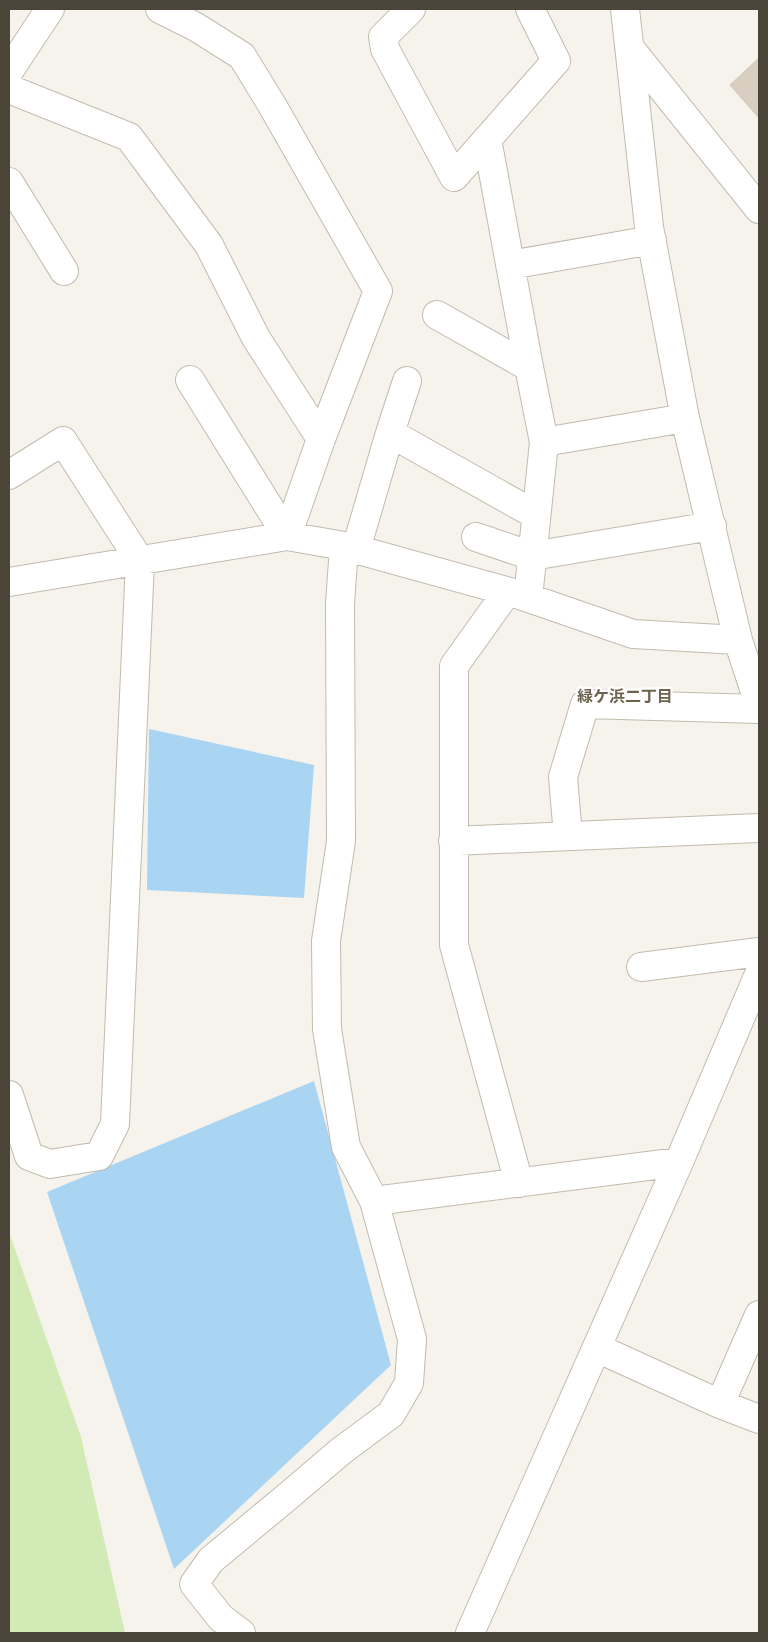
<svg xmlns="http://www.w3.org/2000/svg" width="768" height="1642" font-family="'Asap Condensed','Noto Sans JP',sans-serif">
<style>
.green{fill:#d2eab5}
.water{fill:#a9d4f2}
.building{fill:#d8cfc1;stroke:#d3c7b4}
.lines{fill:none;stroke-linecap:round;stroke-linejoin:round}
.minor-casing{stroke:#c2bbae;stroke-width:30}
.minor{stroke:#fff;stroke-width:28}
.labels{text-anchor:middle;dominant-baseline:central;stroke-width:4.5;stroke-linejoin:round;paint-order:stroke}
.neighbourhood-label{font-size:16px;font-weight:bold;fill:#6e6250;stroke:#fff}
</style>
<rect width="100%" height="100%" fill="#f6f3ec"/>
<path class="green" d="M9 1232 81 1437 125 1633H9Z"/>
<path class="water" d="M149 729 314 765 304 898 147 890Z
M314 1081 391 1365 174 1569 47 1192Z"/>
<path class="building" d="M759 58V118L730 85Z"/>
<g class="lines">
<defs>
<path id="minor" d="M160 9 196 27 242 56 272 105 378 291 321 439 287 536
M411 9 383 37 385 49 454 177 556 61 530 9
M625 9 649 227 685 418 738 640 759 704
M629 47 759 209
M9 71 50 9
M9 89 129 137 209 245 256 338 321 439
M9 182 64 271
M510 265 652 240
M437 315 529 367 487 139
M190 380 287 536
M407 381 390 433 536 515
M544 442 685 418
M9 475 63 441 140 561 115 1124 99 1156 50 1164 29 1156 9 1095
M476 537 532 556 712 526
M356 549 390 433
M9 582 287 536 344 546 517 594 633 634 738 640
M507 592 454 666V945L519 1183
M528 598 544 442 529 367
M568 836 563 777 585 704 759 709
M453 841 759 828
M641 967 759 952
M374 1201 679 1162
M597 1348 720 1404 759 1419
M720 1404 759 1315
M241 1633 221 1618 194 1584 211 1560 287 1497 341 1451 391 1414 409 1383 412 1339 374 1201 346 1147 327 1029 326 941 341 841 340 604 344 546
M470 1633 679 1162 759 974"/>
</defs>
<use href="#minor" class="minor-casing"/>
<use href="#minor" class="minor"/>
</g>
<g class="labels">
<g class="neighbourhood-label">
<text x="625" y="696">緑ケ浜二丁目</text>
</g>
</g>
<rect width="768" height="1642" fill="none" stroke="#4b4439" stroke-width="20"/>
</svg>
